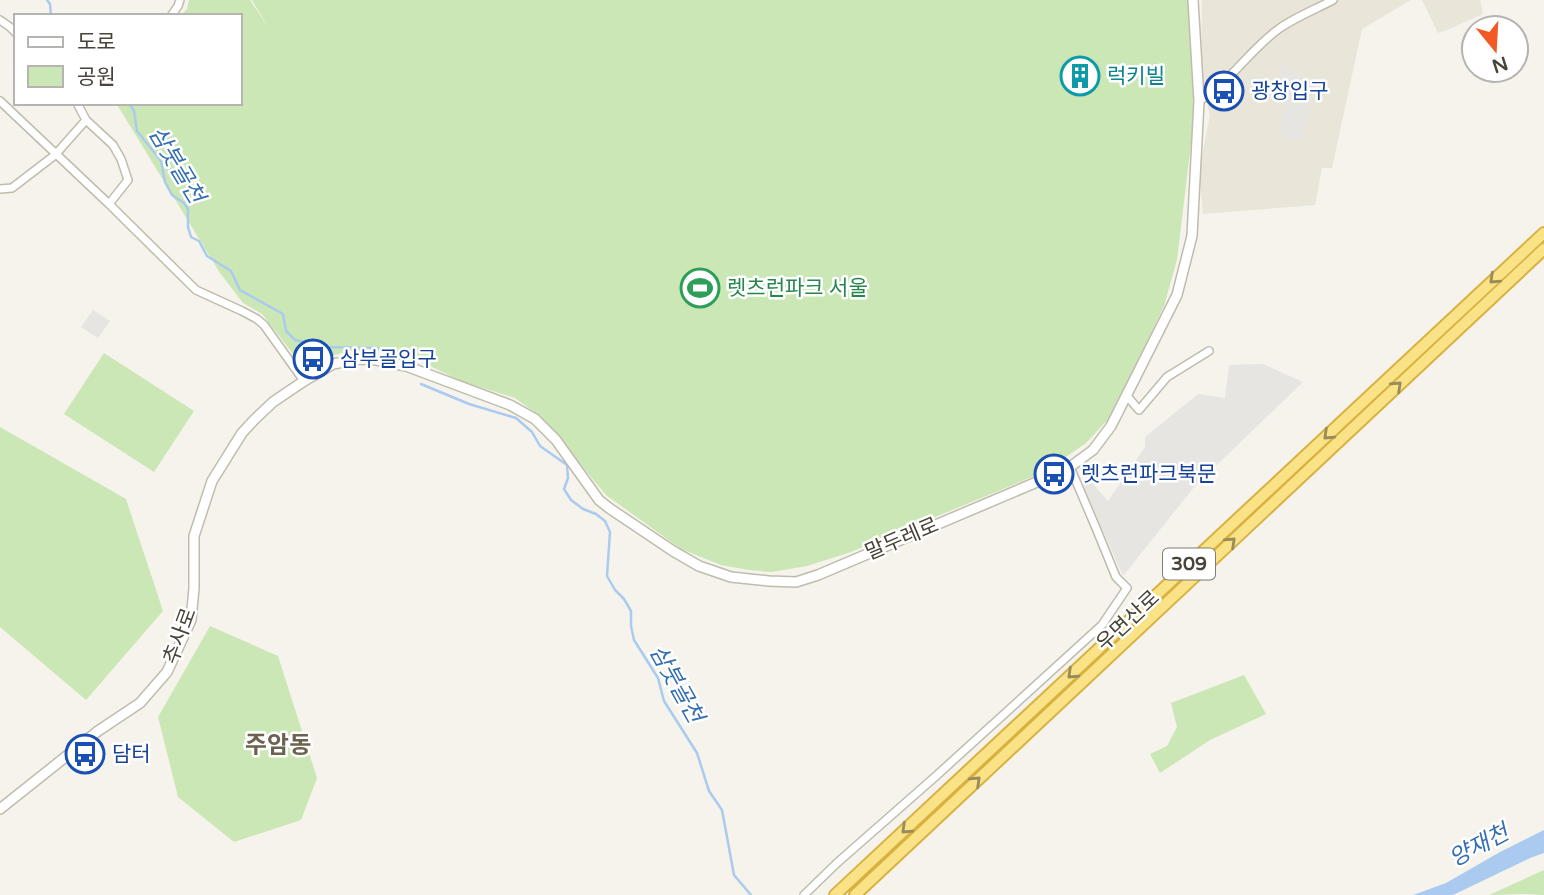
<svg xmlns="http://www.w3.org/2000/svg" width="1544" height="895" font-family="'Varela Round','Noto Sans KR',sans-serif">
<style>
.residential{fill:#e9e5d9}
.green{fill:#cbe7b5}
.parking{fill:#e7e5e2}
.water{fill:#aacbef}
.lines{fill:none;stroke-linecap:round;stroke-linejoin:round}
.stream{stroke:#aacbef;stroke-width:2.5}
.minor-casing{stroke:#c0bcad;stroke-width:10}
.tertiary-casing{stroke:#c0bcad;stroke-width:12}
.trunk-casing{stroke:#d9b140;stroke-width:14}
.minor{stroke:#fff;stroke-width:7}
.tertiary{stroke:#fff;stroke-width:9}
.trunk{stroke:#fae387;stroke-width:10}
.oneway{stroke:#998c5c}
.labels{text-anchor:middle;dominant-baseline:central;stroke-width:5;stroke-linejoin:round;paint-order:stroke}
.shield{fill:#fff;stroke:#807c74;stroke-width:2}
.shield-label{font-size:19px;font-weight:bold;fill:#494439}
.culture-label{font-size:21px;fill:#0d838f;stroke:#fff;text-anchor:start}
.transit-label{font-size:21px;fill:#164399;stroke:#fff;text-anchor:start}
.leisure-label{font-size:21px;fill:#27864d;stroke:#fff;text-anchor:start}
.street-label{font-size:21px;fill:#494439;stroke:#fff}
.water-label{font-size:23px;font-style:italic;fill:#346fb3;stroke:#fff}
.quarter-label{font-size:24px;font-weight:bold;fill:#6b6350;stroke:#fff}
</style>
<rect width="100%" height="100%" fill="#f5f3eb"/>
<path class="residential" d="M1202 0H1411L1362 29 1332 168H1322L1315 205 1203 214 1199 171 1210 115 1201 77Z
M1422 0H1480L1483 14 1447 30 1438 33Z"/>
<path class="green" d="M189 0H250L268 27 252 0H1190L1195 85 1192 135 1177 260 1164 306 1114 413 1086 443 1044 472 851 552 807 566 772 572 749 570 721 565 681 549 606 495 540 416 515 398 461 381 422 362 404 356 377 350 349 351 306 363H300L262 314 243 303 220 273 116 103H240V16H180L187 9Z
M104 353 194 411 154 472 64 414Z
M0 427 126 499 163 611 86 700 0 627Z
M210 626 278 656 317 778 301 820 234 842 178 797 158 717Z
M1244 675 1266 714 1210 740 1160 773 1150 754 1167 746 1177 727 1171 703Z
M1544 870V895L1526 894 1489 895Z"/>
<path class="parking" d="M1282 64 1298 75 1307 89 1314 92 1302 141 1279 135 1284 108 1285 96 1282 85 1279 81Z
M93 310 110 321 98 338 81 327Z
M1263 364 1303 382 1195 486 1123 576 1081 481 1088 478 1108 501 1145 447V437L1198 394 1225 398 1229 365Z"/>
<path class="water" d="M1544 830V853L1530 858 1453 895H1413L1446 883 1500 852Z"/>
<g class="lines">
<path class="stream" d="M47 0 50 4 51 16
M129 103 134 111 137 131 161 161 165 182 172 195 184 203 188 209V227L191 237 199 241 207 256 231 271 240 290 283 314 286 331 295 340 326 347 377 348 397 355
M421 384 469 404 516 418 532 432 540 446 567 465 568 478 564 489 571 500 583 509 596 514 605 521 610 532 607 576 615 590 624 599 631 611V626L634 640 658 678 664 701 697 753 709 791 722 810 734 875 751 895"/>
<defs>
<path id="minor" d="M171 16 178 6 180 0
M0 20 10 27 16 33
M0 101 109 204 196 290 242 311 257 319 264 325 304 381
M1199 101C1230 83 1250 49 1280 28 1296 17 1316 9 1333 0
M77 103 86 120 113 145 121 159 128 180 109 204
M0 189 12 188 55 155 86 120
M1127 396 1139 410 1167 377 1209 351
M804 895 837 863 936 776 1102 625 1127 588 1116 577 1096 528 1070 467"/>
<path id="tertiary" d="M0 809 98 731 140 703 167 672 191 620 194 588V536L212 481 242 433 254 420 273 402 304 381 333 364 360 359 376 360 406 366 510 405 535 419 556 440 599 500 609 508 673 551 699 566 731 577 769 581 796 582 818 575 1044 479 1070 467 1093 450 1111 426 1177 295 1192 236 1199 101 1193 0"/>
<path id="trunk" d="M835 895 1544 233
M855 895 1544 249"/>
</defs>
<use href="#minor" class="minor-casing"/>
<use href="#tertiary" class="tertiary-casing"/>
<use href="#trunk" class="trunk-casing"/>
<use href="#minor" class="minor"/>
<use href="#tertiary" class="tertiary"/>
<use href="#trunk" class="trunk"/>
</g>
<defs><path id="oneway-chevron" d="M-2-3.5L2.5 0L-2 3.5" fill="none" stroke-width="1.6" stroke-linecap="round" stroke-linejoin="round" transform="scale(1.75)"/></defs>
<g class="oneway">
<use href="#oneway-chevron" transform="translate(1494 279) rotate(137)"/>
<use href="#oneway-chevron" transform="translate(1397 386) rotate(-43)"/>
<use href="#oneway-chevron" transform="translate(1328 435) rotate(137)"/>
<use href="#oneway-chevron" transform="translate(1231 542) rotate(-43)"/>
<use href="#oneway-chevron" transform="translate(1072 674) rotate(137)"/>
<use href="#oneway-chevron" transform="translate(976 781) rotate(-43)"/>
<use href="#oneway-chevron" transform="translate(906 829) rotate(137)"/>
</g>
<defs>
<symbol id="building-ring" viewBox="-11 -11 22 22"><circle r="9.5" fill="#fff" stroke="#0f9aa8" stroke-width="1.5"/><path d="M-4-6H4V6H1V3H-1V6H-4ZM-2.5-4.3h1.7v1.8h-1.7ZM.8-4.3h1.7v1.8H.8ZM-2.5-1h1.7V.8h-1.7ZM.8-1h1.7V.8H.8Z" fill="#0f9aa8"/></symbol>
<symbol id="bus-ring" viewBox="-11 -11 22 22"><circle r="9.5" fill="#fff" stroke="#1a4fb4" stroke-width="1.5"/><path d="M-5-6H5V4H4V6H2V4H-2V6H-4V4H-5ZM-3.5-4V0h7V-4ZM-3.5 1.2v1.5H-2V1.2ZM2 1.2v1.5H3.5V1.2Z" fill="#1a4fb4"/></symbol>
<symbol id="stadium-ring" viewBox="-11 -11 22 22"><circle r="9.5" fill="#fff" stroke="#2e9e5b" stroke-width="1.5"/><path d="M0-5a6.5 5 0 1 0 0 10a6.5 5 0 1 0 0-10ZM-3.5-1.8h7v3.6h-7Z" fill="#2e9e5b"/></symbol>
</defs>
<g fill-rule="evenodd">
<use href="#building-ring" x="1058" y="54" width="44" height="44"/>
<use href="#bus-ring" x="1202" y="69" width="44" height="44"/>
<use href="#stadium-ring" x="678" y="266" width="44" height="44"/>
<use href="#bus-ring" x="291" y="337" width="44" height="44"/>
<use href="#bus-ring" x="1032" y="452" width="44" height="44"/>
<use href="#bus-ring" x="63" y="732" width="44" height="44"/>
</g>
<g class="labels">
<rect class="shield" x="1163" y="548.5" width="52" height="31" rx="5"/>
<g class="shield-label">
<text x="1189" y="564">309</text>
</g>
<g class="culture-label">
<text x="1107" y="76">럭키빌</text>
</g>
<g class="transit-label">
<text x="1251" y="91">광창입구</text>
<text x="340" y="359">삼부골입구</text>
<text x="1081" y="474">렛츠런파크북문</text>
<text x="112" y="754">담터</text>
</g>
<g class="leisure-label">
<text x="727" y="288">렛츠런파크 서울</text>
</g>
<g class="street-label">
<text transform="translate(902 539) rotate(-23)">말두레로</text>
<text transform="translate(1128 621) rotate(-43)">우면산로</text>
<text transform="translate(180 636) rotate(-70)">추사로</text>
</g>
<g class="water-label">
<text transform="translate(176 165) rotate(59)">삼붓골천</text>
<text transform="translate(676 684) rotate(61)">삼붓골천</text>
<text transform="translate(1479 846) rotate(-28)">양재천</text>
</g>
<g class="quarter-label">
<text x="278" y="745">주암동</text>
</g>
</g>
<rect x="14" y="14" width="228" height="91" fill="#ffffff" stroke="#b6b4b0" stroke-width="2"/>
<rect x="28" y="37" width="35" height="10" fill="#ffffff" stroke="#b6b4b0" stroke-width="2"/>
<text x="77" y="49" font-size="21" fill="#494439">도로</text>
<rect x="28" y="66" width="35" height="21" fill="#cbe7b5" stroke="#b6b4b0" stroke-width="2"/>
<text x="77" y="84" font-size="21" fill="#494439">공원</text>
<g transform="translate(1495 49) rotate(162)"><circle r="33" fill="#ffffff" stroke="#b6b4b0" stroke-width="2"/>
<path d="M0-5L12 26L0 18L-12 26Z" fill="#f35923"/>
<text y="-10" font-size="19" font-weight="bold" text-anchor="middle" fill="#494439">N</text>
</g>
</svg>
